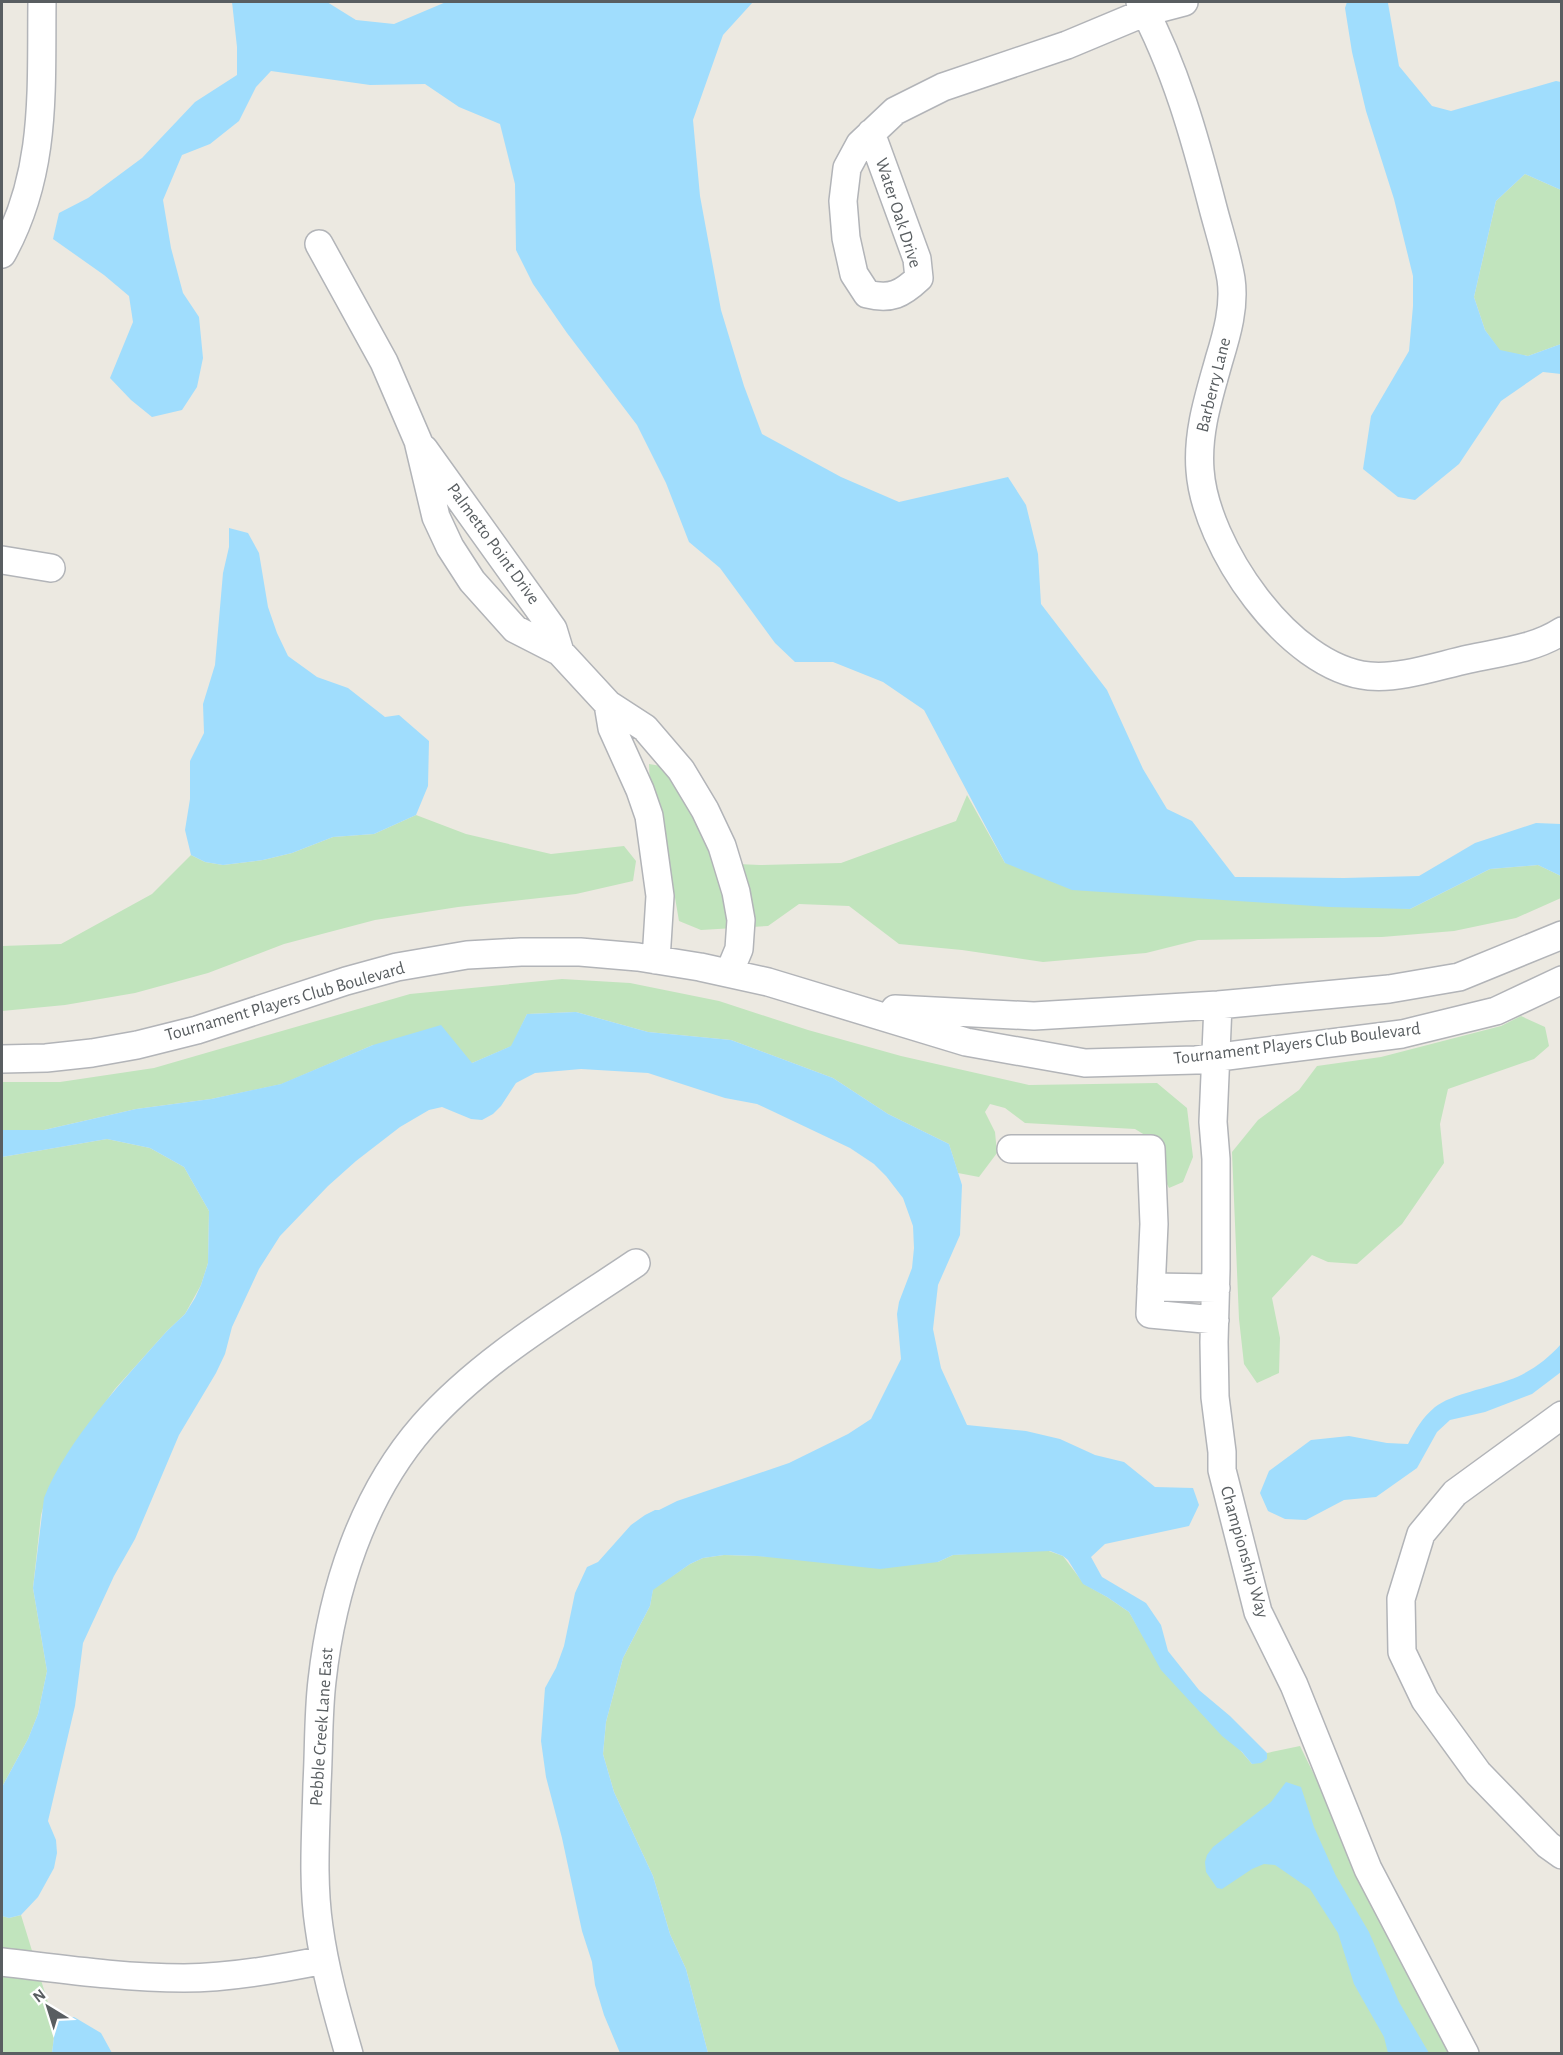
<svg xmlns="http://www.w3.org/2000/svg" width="1563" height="2055" font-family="'Alegreya Sans',sans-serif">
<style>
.green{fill:#c1e4bd}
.water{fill:#a0ddfd}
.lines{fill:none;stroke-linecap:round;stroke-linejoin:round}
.minor-casing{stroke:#b2b4b8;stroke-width:30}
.minor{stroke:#fff;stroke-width:27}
.labels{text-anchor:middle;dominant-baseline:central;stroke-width:6;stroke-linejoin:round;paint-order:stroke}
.street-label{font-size:18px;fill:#595e61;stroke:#fff}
</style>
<rect width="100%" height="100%" fill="#ece9e1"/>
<path class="green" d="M1525 174 1561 190V344L1528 356 1500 351 1485 330 1474 297 1496 201Z
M649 764 667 767 690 801 715 863 760 865 841 863 956 821 967 795 1005 863 1410 909 1490 869 1538 865 1561 876V898L1516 918 1454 931 1382 937 1198 940 1146 953 1043 962 962 950 899 944 849 906 799 904 768 926 701 930 679 921 669 863 650 788Z
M416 815 466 834 551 854 624 846 636 861 633 881 576 894 458 907 375 920 284 944 208 973 135 993 65 1005 2 1011V946L61 944 152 894 191 855 205 862 223 865 263 860 292 853 333 837 374 834Z
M562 979 630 983 719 1001 808 1030 901 1056 1029 1085 1157 1083 1187 1108 1193 1157 1183 1182 1169 1188 1163 1176 1158 1143 1135 1129 1025 1123 1005 1108 990 1104 985 1112 995 1132 997 1153 979 1177 958 1173 949 1144 888 1114 833 1078 731 1040 648 1032 576 1012 527 1014 512 1046 472 1063 373 1045 282 1084 211 1099 136 1109 44 1130H2V1082H60L154 1068 410 994Z
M1521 1016 1545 1027 1549 1046 1534 1059 1448 1089 1440 1124 1444 1163 1402 1224 1357 1264 1328 1262 1312 1255 1272 1298 1280 1338 1279 1373 1257 1383 1244 1364 1239 1319 1232 1152 1258 1120 1299 1090 1317 1066 1381 1057 1501 1026Z
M107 1139 150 1148 184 1167 209 1211 208 1263 201 1285 185 1314 167 1331 115 1389 76 1443 49 1487 41 1515 33 1588 47 1671 38 1714 28 1739 2 1787V1157Z
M1043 1549 1063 1556 1084 1584 1107 1597 1129 1612 1143 1636 1252 1764 1267 1759V1753L1300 1746 1327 1801 1464 2053H708L686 1969 670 1934 653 1876 614 1792 603 1754 606 1722 623 1658 650 1606 653 1589 690 1564 703 1558 724 1555 938 1562 953 1555Z
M21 1915 53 2019 54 2037 52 2053H2V1916L9 1918Z"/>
<path class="water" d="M232 2H327L356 20 394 24 446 2H753L723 35 693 120 700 196 721 310 744 386 762 434 841 477 899 502 1008 477 1026 505 1038 554 1041 604 1107 690 1143 769 1167 809 1192 821 1235 877 1344 878 1419 876 1475 843 1536 823 1561 824V876L1538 865 1490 869 1410 909 1329 907 1072 890 1005 863 924 710 883 682 833 662H795L775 643 720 568 689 542 666 483 637 425 567 333 533 284 516 250 515 184 500 124 459 107 425 84 370 85 271 71 256 87 239 121 210 144 182 155 163 200 171 248 183 293 199 317 203 358 197 387 182 410 152 417 131 400 110 378 133 322 129 296 104 275 53 239 59 213 88 198 142 158 195 102 237 75V47Z
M1347 2 1388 3 1399 66 1432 106 1451 111 1556 81 1561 82V190L1525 174 1496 201 1474 297 1485 330 1500 350 1528 356 1561 344V374L1543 372 1501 401 1459 464 1415 500 1398 497 1363 469 1371 416 1409 351 1413 306V276L1394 199 1366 111 1352 52 1345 8Z
M229 528 248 533 259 553 268 607 277 633 288 656 317 677 348 688 385 717 399 715 429 741 428 786 416 815 374 834 333 837 292 853 263 860 223 865 205 862 191 855 185 830 190 799V761L204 733 203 704 215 665 223 573 229 547Z
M576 1012 648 1032 731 1040 833 1078 888 1114 949 1144 962 1185 960 1235 938 1285 933 1329 941 1368 967 1425 1026 1431 1060 1439 1095 1455 1124 1462 1155 1487 1193 1488 1199 1505 1189 1526 1105 1544 1091 1557 1102 1577 1146 1603 1161 1625 1168 1651 1199 1690 1230 1716 1267 1753V1759L1261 1763 1252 1764 1242 1752 1222 1736 1161 1670 1129 1612 1107 1597 1083 1584 1068 1560 1063 1556 1050 1551 953 1555 938 1562 880 1569 757 1556 724 1555 703 1558 690 1564 653 1590 650 1606 623 1658 606 1722 603 1754 614 1792 653 1876 670 1934 686 1969 708 2053H620L604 2015 595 1985 592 1962 582 1931 562 1838 546 1777 541 1741 545 1688 556 1668 564 1646 575 1593 587 1567 598 1562 631 1525 645 1515 655 1510H659L677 1501 789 1463 848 1434 871 1419 901 1359 897 1314 899 1302 912 1268 914 1248 913 1226 903 1198 886 1176 874 1164 850 1148 757 1104 725 1098 648 1073 581 1069 535 1073 516 1083 501 1106 493 1114 482 1120 471 1119 442 1107 429 1110 400 1127 356 1161 328 1186 280 1236 259 1269 232 1327 225 1354 216 1373 179 1435 135 1539 114 1576 83 1643 75 1706 48 1821 56 1840 57 1853 54 1868 38 1897 21 1915 9 1918 2 1916V1787L28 1739 38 1714 47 1671 33 1588 44 1498C67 1440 125 1378 167 1331L185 1314 195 1298 201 1285 208 1263 209 1211 184 1167 150 1148 107 1139 2 1157V1130H44L136 1109 211 1099 281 1084 373 1045 441 1025 472 1063 511 1046 527 1014Z
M1561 1344V1372L1532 1394 1485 1412 1450 1420 1437 1432 1417 1468 1376 1497 1344 1500 1306 1520 1285 1519 1268 1511 1260 1493 1269 1471 1311 1440 1349 1436 1387 1443 1408 1444C1416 1429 1422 1418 1435 1407 1452 1394 1488 1388 1509 1380 1529 1373 1547 1360 1561 1344Z
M1286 1782 1301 1787 1314 1827 1336 1876 1369 1932 1399 2002 1429 2053H1388L1384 2037 1354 1984 1338 1933 1310 1889 1275 1865 1264 1864 1252 1869 1222 1889 1217 1888 1206 1872 1205 1862 1207 1855 1213 1847 1271 1802Z
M74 2017 101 2033 112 2053H52L54 2037 53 2019Z"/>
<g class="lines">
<defs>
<path id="minor" d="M1140 2C1175 66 1195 138 1213 208 1219 231 1227 255 1231 279 1235 306 1227 334 1219 360 1209 396 1197 432 1200 470 1205 545 1288 668 1369 676 1401 679 1437 666 1469 659 1501 652 1534 649 1562 631
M871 133 917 259 919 278C902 294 891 300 867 294L854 274 846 238 843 201 847 168 860 144 895 111 943 87 1067 45 1146 12 1184 2
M319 244 384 362 418 441 436 517 450 547 472 581 515 629 560 652 608 704 645 728 681 770 705 810 722 846 736 892 741 920 739 949 729 973
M2 254C47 173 41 91 42 2
M424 449 553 629 560 652
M2 560 51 568
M608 704 612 728 640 790 649 816 660 896 656 960
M1218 1005 1213 1122 1216 1159V1269L1214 1342 1215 1397 1222 1452V1470L1258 1612 1294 1685 1368 1869 1465 2054
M895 1009 1034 1016 1218 1005 1389 989 1459 977 1562 935
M2 1059 46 1058 92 1053 137 1045 197 1030 346 981 397 967 467 955 521 952H580L638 957 700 967 768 982 966 1042 1085 1063 1196 1060 1402 1034 1496 1011 1562 980
M1011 1149H1151L1154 1224 1150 1314 1215 1320
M1151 1287 1216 1288
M1562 1415 1455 1493 1421 1534 1401 1599 1402 1652 1425 1700 1478 1773 1548 1845 1562 1855
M2 1962C62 1969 123 1978 184 1978 229 1978 280 1969 324 1960
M349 2054C337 2012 325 1971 319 1927 312 1880 316 1831 317 1784 319 1750 318 1715 322 1681 332 1591 362 1496 423 1426 482 1359 562 1313 636 1263"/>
</defs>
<use href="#minor" class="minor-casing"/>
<use href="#minor" class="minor"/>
</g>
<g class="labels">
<g class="street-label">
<text transform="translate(898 213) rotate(72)">Water Oak Drive</text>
<text transform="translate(1214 385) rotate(-76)">Barberry Lane</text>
<text transform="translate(493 544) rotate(54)">Palmetto Point Drive</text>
<text transform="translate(285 1002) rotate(-16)">Tournament Players Club Boulevard</text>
<text transform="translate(1297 1044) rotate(-7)">Tournament Players Club Boulevard</text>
<text transform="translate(1244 1552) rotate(74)">Championship Way</text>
<text transform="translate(322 1727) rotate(-86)">Pebble Creek Lane East</text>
</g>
</g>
<rect width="1563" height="2055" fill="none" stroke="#595e61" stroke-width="6"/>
<g transform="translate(48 2007) rotate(322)" stroke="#ffffff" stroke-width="4.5" paint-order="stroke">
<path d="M0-4.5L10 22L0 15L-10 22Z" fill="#595e61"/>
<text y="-9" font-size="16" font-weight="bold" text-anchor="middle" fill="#595e61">N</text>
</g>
</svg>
